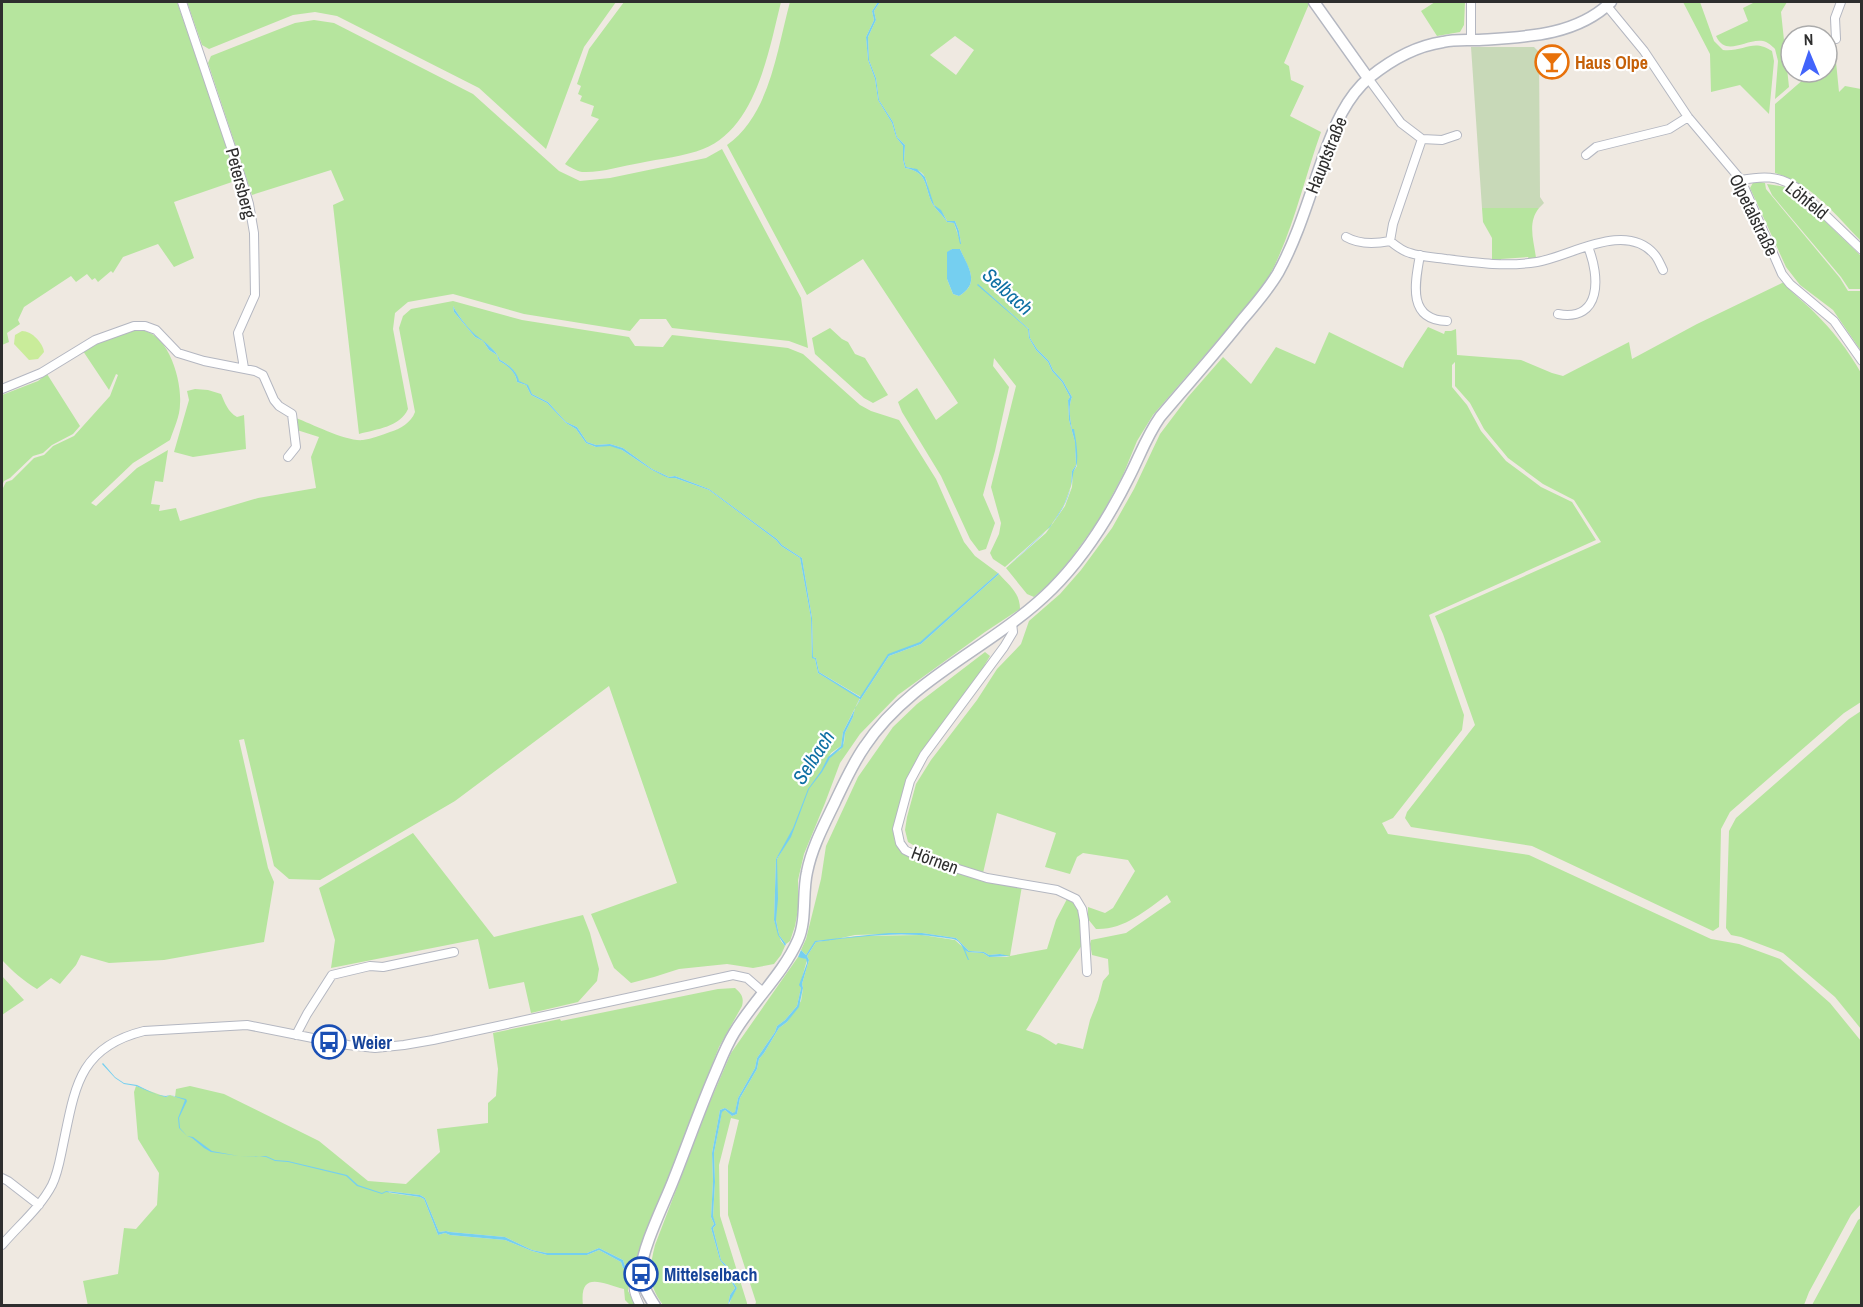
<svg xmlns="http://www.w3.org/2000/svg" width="1863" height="1307" font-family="'Archivo Narrow',sans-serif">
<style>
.green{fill:#b6e59e;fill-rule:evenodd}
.cemetery{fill:#c8d9b8}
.pitch{fill:#c9ec9a}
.water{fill:#75cff0}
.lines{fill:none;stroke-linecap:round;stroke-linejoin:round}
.street-casing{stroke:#b4b7c1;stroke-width:10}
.secondary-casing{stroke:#b4b7c1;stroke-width:13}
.street{stroke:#fff;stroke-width:8}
.secondary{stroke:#fff;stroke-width:10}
.labels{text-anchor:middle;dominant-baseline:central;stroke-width:4.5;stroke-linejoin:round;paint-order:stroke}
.food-label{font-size:18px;font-weight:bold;fill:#c56008;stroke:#fff;text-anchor:start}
.street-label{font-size:18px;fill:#2e2e2e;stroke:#fff}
.transit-label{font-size:18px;font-weight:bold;fill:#164399;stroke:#fff;text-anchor:start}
.water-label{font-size:20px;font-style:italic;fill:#0d6fa3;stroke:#fff}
</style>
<rect width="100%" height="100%" fill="#efe9e1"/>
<path class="green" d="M2 2H177L235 169 232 182 174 202 194 258 174 267 158 244 123 257 113 273 111 271 98 282 95 278 92 280 87 274 76 282 71 276 24 307 18 320 20 324 7 333 9 342 2 345Z
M187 2H616L584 47 546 149 479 88 337 16 315 12 293 15 209 49 202 45Z
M624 2H781C769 50 756 129 703 149 686 156 659 159 640 163 622 166 601 173 582 172 576 171 570 167 565 164L599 119 591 116 594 106 580 101 582 96 578 94 581 86 577 84 589 49Z
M790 2H878L872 11 874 20 866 37 868 60 875 79 878 100 892 123 896 137 903 146V160L905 168C928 172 924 185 932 203 935 209 943 215 947 222L954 223 961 244 959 231 955 221H947C944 214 940 211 935 206 922 190 936 171 906 167L904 160 905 145 897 137 893 122 879 100 876 78 869 60 868 37 876 20 874 11 880 2H1307L1309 4 1284 63 1289 66 1291 80 1304 86 1290 116 1321 132C1302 185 1291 241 1262 289L1153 415 1137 441 1123 475 1099 520 1070 560 1049 584 1034 597 1027 594 1006 568 1046 533 1065 506 1072 487 1073 472 1077 466 1074 430 1072 429C1070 419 1068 406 1072 397L1063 381 1053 370 1049 361 1037 349 1030 338 1029 329 978 284 1028 329 1029 338 1036 350 1048 362 1052 371 1062 382 1070 397 1068 400 1069 420 1075 442 1076 465 1072 471 1071 486 1064 505 1050 527 1005 567 993 559 990 553 999 534 1001 523 991 487 1016 386 994 358 993 366 1009 387 995 451 983 495 995 523 986 549 979 551 970 539 941 476 902 412 898 402 917 388 936 420 958 403 863 259 807 295 727 145C770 115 777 49 790 2ZM955 36 974 50 956 75 930 55ZM952 249H960C968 268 981 283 959 296L953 294 947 279V253Z
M1435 2H1465L1464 25 1460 32 1437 36 1421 11Z
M1683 2H1700L1714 41 1723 50C1744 52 1753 38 1772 51L1774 61 1769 114 1740 85 1711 92 1710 54Z
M1755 2H1787L1781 12 1789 87 1775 99 1778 61 1775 49C1772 46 1768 42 1763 41 1746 38 1726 58 1716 36L1748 21 1743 8Z
M314 20 334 23 473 94 559 171 580 181 610 178 706 158 722 149 801 298 808 348 789 341 672 328 666 319H640L630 331 524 314 453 294 408 302 395 313 393 329 408 409C400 427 377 429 359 434L333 205 344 200 331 170 252 195 208 63 211 56 295 23Z
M1835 52 1839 92 1845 86 1861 89V241C1836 215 1811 183 1775 173V104L1812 72H1827V56L1830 53Z
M1754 181 1765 183 1766 189 1840 278 1848 291H1861V351L1833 310 1800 285 1786 267 1750 188Z
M1767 184 1786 187 1800 197 1861 256V289H1849L1841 277 1772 195Z
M1482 208H1539C1527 223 1534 241 1536 258L1529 259 1528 257 1501 259V262H1492V238L1483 222Z
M1784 282C1793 295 1803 301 1814 312 1833 331 1848 350 1861 373V702L1844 713 1730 812 1721 829 1719 927 1713 931 1532 846 1411 827 1405 818 1407 812 1475 725 1443 634 1435 616 1601 542 1574 500 1543 484 1508 458 1484 429 1470 403 1455 386V362L1452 365V387L1467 405 1481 431 1506 461 1541 487 1572 502 1596 540 1429 615 1464 715 1462 730 1393 818 1382 823 1388 834 1529 855 1711 939 1739 944 1780 959 1830 1003 1861 1041V1204L1851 1215 1809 1292 1804 1305H755L756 1302 728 1215V1166L739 1120 731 1118 719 1165 720 1216 747 1303V1305H729L732 1296 737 1288 728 1274 729 1268 721 1260 713 1228 716 1225 713 1217 715 1182 714 1153 722 1111 725 1110 732 1116 737 1114 740 1098 757 1069 759 1059 764 1053 779 1028 787 1022 801 1001 803 988 802 984 809 960 807 956 816 942 858 936 922 935 955 940 968 952 983 953 989 957H1010L1000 954 989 955 984 952 969 951 956 938 922 933 855 935 832 940 816 941 806 955 801 950 806 939 821 879 826 846 858 777 893 727 917 704 985 652 990 656 971 688 922 754 906 780 893 829 895 842 903 853 1022 886 1010 956 1047 949 1056 920 1067 899 1075 904 1079 913 1082 945 1026 1030 1040 1035 1056 1045 1058 1043 1083 1049 1090 1020 1098 1000 1103 981 1109 974 1108 959 1092 955 1090 944 1091 940 1126 933 1171 902 1167 895C1145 911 1124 930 1096 929L1088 919V907L1105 913 1113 908 1135 871 1128 860 1083 853 1077 857 1070 874 1045 867 1056 833 997 813 983 873 930 855 908 842 905 830 907 817 916 784 931 760 977 700 997 669 1021 644 1029 621 1060 594 1081 570 1112 528 1134 489 1160 434 1188 397 1223 357 1251 384 1276 347 1315 364 1329 332 1403 368 1405 362 1428 327 1444 334 1445 331H1451L1456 329 1457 355 1521 360 1552 373 1563 376 1629 342 1632 359 1697 324Z
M453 301 522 320 629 337 635 346 663 347 672 335 788 348 803 354 860 405 871 411 899 420 936 479 964 542 975 556 998 573 920 643 888 655 861 697 819 672 816 658 813 657 812 618 802 558 782 545 777 539 709 489 675 476 669 477 665 475 652 469 623 448 610 444 596 445 587 442 577 427 566 422 548 402 532 394 527 385 518 381C517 371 508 364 500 360 497 351 485 342 477 337 470 331 457 314 453 306L454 312 475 337 483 341 489 350 497 355 499 361C508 365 516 372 517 382L526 385 531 395 547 403 566 423 576 429 586 443 596 447 610 445 622 450 652 470 669 478H675L709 490 776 540 781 546 800 558 811 618 812 657 815 659 818 673 860 698 843 732 841 746 831 753 824 766 832 755 840 750 844 743 845 733 853 717 855 708 889 656 921 644 999 574C1009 585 1020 593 1020 609L985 632 898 695 860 734 840 763 825 803 804 854 798 880V910L795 926 790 941 786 944 779 935 776 920 777 859 787 842 776 859 774 920 781 941 785 946 781 955 774 964 753 968 727 964 679 969 654 977 631 983 614 968 591 914 677 883 609 686 455 801 320 880 289 879 274 866 244 739 239 740 268 868 274 882 264 942 164 960 109 963 81 955 76 965 60 984 51 978 37 989C24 981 12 971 2 960V490L6 482 12 480 34 458 44 455 53 446 74 436 110 396 118 375 116 374 109 390 83 351C98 343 117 332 134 330 167 326 182 379 180 404 180 416 174 428 170 440L133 463 91 503 96 506 137 468 168 450 163 482 155 481 151 504 160 505 159 511 176 508 180 521 258 498 316 488 311 457 319 437 297 430 296 418C312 424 347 442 363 440 372 439 381 435 390 432 400 429 411 423 415 412L399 328 403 316 411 309Z
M830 328 842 339 848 342 855 354 865 358 888 395 873 403 864 398 815 354 812 338Z
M47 374 80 426 73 434 52 445 43 453 33 456 10 478 4 481 2 486V395L38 381Z
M195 389 208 390 221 394C225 403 228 412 237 417L244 415 246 449 193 457 174 452 189 400 187 391Z
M1861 711V1029L1835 997 1783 953 1741 937 1731 935 1726 928 1729 831 1736 818 1849 719Z
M413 833 494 937 583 915 590 933 599 969 597 981 578 1002 531 1013 524 982 489 989 478 939 331 968 335 940 319 888Z
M798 957H803L807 960 800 985 801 988 797 1006 785 1020 777 1026 775 1032 757 1058 755 1068 738 1098 735 1113H733L725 1108 720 1110 712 1153 713 1181 711 1217 714 1224 711 1228 720 1260 727 1269V1274L735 1288 730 1295 728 1305H663C647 1283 649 1270 655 1245L709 1104 731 1053Z
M2 976 24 1000 2 1015Z
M735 988C742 994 744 998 742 1006L719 1047 633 1269 625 1266 623 1260 599 1248 587 1253H547L532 1250 505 1237 450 1232 446 1231 439 1232 425 1198 420 1195 387 1191 390 1193 420 1197 424 1199 438 1235 445 1233 450 1235 505 1240 532 1251 547 1255H587L599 1250 621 1262 623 1268 632 1271 628 1291 636 1305H630L625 1300 624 1289C601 1283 579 1270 583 1306H88L83 1281 118 1274 124 1228 136 1229 157 1205 159 1173 138 1139 134 1092 136 1086 166 1097 170 1095 175 1097 176 1089 190 1086 224 1094 319 1141 368 1181 406 1184 440 1152 437 1129 488 1123V1103L496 1096 498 1069 493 1033 560 1019 561 1021 718 989Z
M1861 1218V1305H1812L1858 1220Z"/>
<path class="cemetery" d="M1471 47H1534L1539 52 1540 197 1544 203 1539 208H1482Z"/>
<path class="pitch" d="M22 331C32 331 43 343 44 352L38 359 29 360 14 344 15 335Z"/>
<path class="water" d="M878 2H880L874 11 876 20 868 37 869 60 876 78 879 100 893 122 897 137 905 145 904 160 906 167 917 169 925 177 934 205 941 210 947 221H955L959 231 961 244H960L957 231 954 223 947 222C943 215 935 209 932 203 924 185 928 172 905 168L903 160V146L896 137 892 123 878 100 875 79 868 60 866 37 874 20 872 11Z
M952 249H960C968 267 981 283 959 296L953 294 947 279V252Z
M978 284 1029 329 1030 338 1037 349 1049 361 1053 370 1063 381 1072 397C1068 406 1070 419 1072 429H1074C1076 440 1078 451 1077 462 1077 467 1073 470 1073 475 1068 519 1036 540 1006 568L1050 527 1064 505 1071 487 1072 471 1076 465 1075 442 1069 420 1068 400 1070 397 1062 382 1052 371 1048 362 1036 350 1029 338 1028 329 977 285Z
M453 306C457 314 470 331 477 336 485 342 497 351 500 360 508 364 517 371 519 381L528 385 532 394 548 402 566 422 577 427 587 442 596 445 610 444 623 448 652 469 665 475 669 477 675 476 709 489 777 539 782 545 802 558 812 618 813 657 816 658 819 672 860 697 888 654 920 642 998 573 999 574 921 644 889 656 855 708 853 717 845 733 843 747 830 758 822 772 809 789 791 837 777 859 778 899 776 920 779 935 786 944 785 946 778 935 774 920 776 859 793 828 808 789 821 771 828 757 841 746 843 732 860 699 818 673 815 659 812 658 811 618 800 558 781 546 776 540 709 490 675 478H669L664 476 652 470 622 450 610 446 596 447 586 443 576 429 566 423 547 403 531 395 526 385 517 382C516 372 507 365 499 361L497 355 489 350 483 341 475 337 454 312Z
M889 933H922L956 938 969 951 984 952 989 955 1000 954 1010 956 989 957 983 953 968 952 965 950 969 960H968C965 954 963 944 956 940 951 938 943 938 938 937 897 931 856 937 816 942L807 956 809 960 802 984 803 988 799 1007 787 1022 779 1028 764 1053 759 1059 757 1069 740 1098 737 1114 732 1116 725 1110 722 1112 714 1153 715 1182 713 1216 716 1225 713 1228 721 1260 729 1268 728 1274 737 1288 728 1305 730 1295 735 1288 727 1274V1269L720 1260 711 1228 714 1224 711 1217 713 1181 712 1153 720 1110 725 1108 733 1113 735 1112 738 1098 755 1068 757 1058 775 1032 777 1026 785 1020 797 1006 801 988 799 985 807 963 806 959 798 957 801 950 806 955 815 941C840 938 864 935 889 933Z
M103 1063 115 1077 124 1083 137 1085 157 1095 166 1096 170 1095 186 1099 187 1101 179 1118 180 1128 187 1136 193 1137 212 1151 239 1156 256 1157 266 1156 275 1160 288 1161 347 1175 358 1185 382 1193 386 1191 420 1195 425 1198 439 1232 446 1231 450 1232 505 1237 532 1250 547 1253H587L599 1248 623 1260 625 1266 633 1269 632 1271 623 1268 621 1262 599 1250 587 1255H547L532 1251 505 1240 450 1235 445 1233 438 1235 424 1199 420 1197 386 1192 382 1194 357 1186 346 1176 288 1162 275 1161 266 1157 239 1156 211 1152 204 1148 192 1138 187 1136 179 1128 178 1118 185 1100 170 1095 166 1097 157 1095 136 1086 124 1084 115 1078 102 1064Z"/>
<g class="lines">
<defs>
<path id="street" d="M182 2 241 177 249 204 254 233 255 295 238 333 244 368
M1471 2V40
M1607 6 1644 51 1688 117 1741 180 1782 274 1790 284 1834 321 1862 361
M1836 39 1835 18 1841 2
M1368 78 1401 123 1422 139 1393 224 1390 241C1396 246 1402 251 1410 253 1421 257 1434 257 1446 259 1477 263 1506 267 1537 262 1571 256 1625 221 1654 254 1658 258 1660 264 1663 270
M1422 139 1442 140 1457 135
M1586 155 1596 147 1669 129 1688 117
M1741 180C1762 176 1778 175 1797 188L1862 250
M1346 237C1360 245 1375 244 1390 241
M1420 255C1415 283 1407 320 1447 321
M1558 314C1602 322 1600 276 1588 247
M2 389 41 373 95 340 134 326H145L156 330 178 353 204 361 255 371 263 375 274 400 279 406 292 414 296 447 288 457
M1012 623 1013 632 1004 647 924 755 910 781 897 829 900 843 905 850 917 856 987 878 1057 890 1076 899 1082 909 1084 920 1087 972
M296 1035 307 1014 332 975 370 966 383 967 454 952
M2 1178 8 1181 39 1205
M2 1245C18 1226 40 1208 52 1185 58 1173 60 1159 63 1145 75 1087 79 1047 144 1031L247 1025 348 1045 375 1048 404 1045 433 1040 733 975 747 978 763 992
M640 1306C633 1291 630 1287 641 1274"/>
<path id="secondary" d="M1314 2 1368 78
M655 1306C648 1295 641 1284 641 1271 642 1248 664 1204 673 1181 687 1146 699 1111 714 1076 720 1062 726 1046 734 1033 753 1001 783 974 798 940 807 919 802 894 807 872 812 847 824 825 835 802 844 783 853 763 865 746 911 677 995 646 1052 589 1084 557 1108 519 1128 479 1139 458 1146 437 1160 417 1187 385 1216 353 1242 320 1255 305 1268 290 1278 273 1298 237 1310 194 1324 155 1334 127 1346 97 1370 77 1391 60 1416 46 1443 42 1454 39 1467 40 1479 40 1525 37 1576 36 1611 2"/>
</defs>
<use href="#street" class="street-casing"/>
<use href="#secondary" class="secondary-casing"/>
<use href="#street" class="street"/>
<use href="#secondary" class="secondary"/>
</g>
<defs>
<symbol id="bar-ring" viewBox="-11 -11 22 22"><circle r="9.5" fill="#fff" stroke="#e8710a" stroke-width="1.5"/><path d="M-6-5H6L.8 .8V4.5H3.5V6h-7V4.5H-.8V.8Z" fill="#e8710a"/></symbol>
<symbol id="bus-ring" viewBox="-11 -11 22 22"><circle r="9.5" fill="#fff" stroke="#1a4fb4" stroke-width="1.5"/><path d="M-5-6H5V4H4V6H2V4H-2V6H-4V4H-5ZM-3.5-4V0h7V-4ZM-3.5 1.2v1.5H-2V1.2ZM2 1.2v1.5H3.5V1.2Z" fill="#1a4fb4"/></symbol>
</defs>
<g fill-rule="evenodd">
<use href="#bar-ring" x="1533" y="43" width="38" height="38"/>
<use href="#bus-ring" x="310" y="1023" width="38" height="38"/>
<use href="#bus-ring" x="622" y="1255" width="38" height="38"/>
</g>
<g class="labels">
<g class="food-label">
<text x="1575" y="62">Haus Olpe</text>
</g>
<g class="street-label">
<text transform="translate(1326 155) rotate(-68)">Hauptstraße</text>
<text transform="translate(241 183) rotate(75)">Petersberg</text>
<text transform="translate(1807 200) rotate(39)">Löhfeld</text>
<text transform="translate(1754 215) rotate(64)">Olpetalstraße</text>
<text transform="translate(935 860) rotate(20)">Hörnen</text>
</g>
<g class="transit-label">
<text x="352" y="1042">Weier</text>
<text x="664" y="1274">Mittelselbach</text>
</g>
<g class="water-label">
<text transform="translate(1008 291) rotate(42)">Selbach</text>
<text transform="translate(813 757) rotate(-57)">Selbach</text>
</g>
</g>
<rect width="1863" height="1307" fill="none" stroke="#2e2e2e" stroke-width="6"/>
<g transform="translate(1809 54) rotate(358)"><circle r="28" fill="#ffffff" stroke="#ababab" stroke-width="1.5"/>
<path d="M0-4.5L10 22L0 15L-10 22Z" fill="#4264fb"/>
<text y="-9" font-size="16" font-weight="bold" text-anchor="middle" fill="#2e2e2e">N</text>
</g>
</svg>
